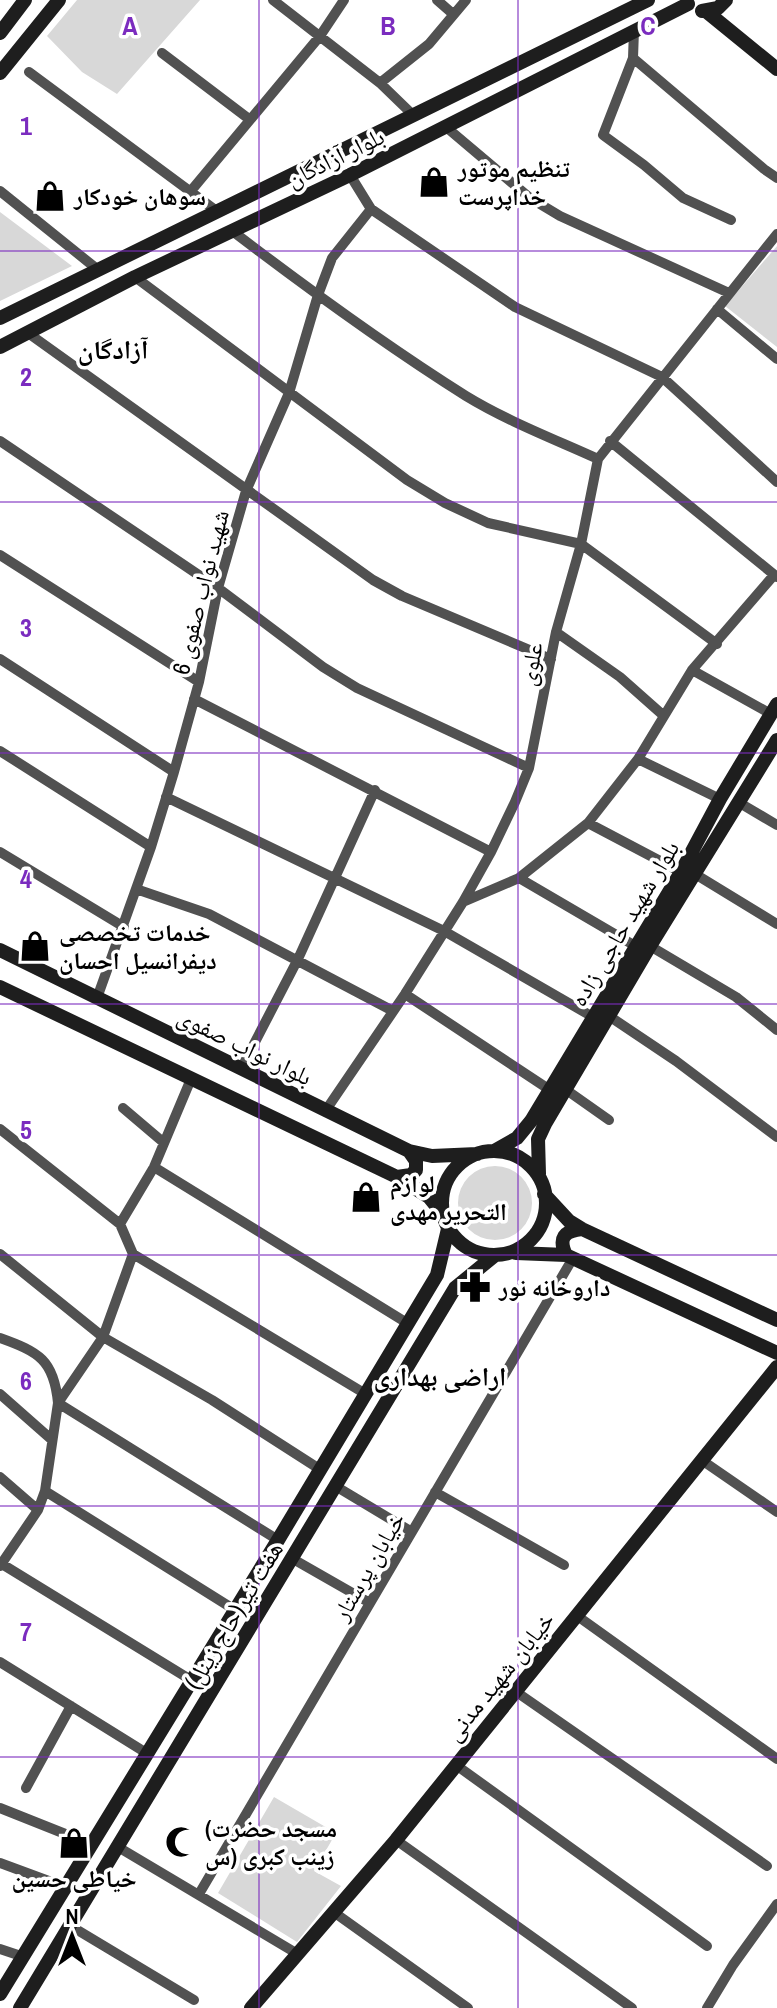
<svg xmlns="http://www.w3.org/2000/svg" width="777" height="2008" font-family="'Archivo Narrow','Noto Naskh Arabic',sans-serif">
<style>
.green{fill:#d8d8d8}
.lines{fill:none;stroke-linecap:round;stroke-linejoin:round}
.street{stroke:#515151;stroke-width:10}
.secondary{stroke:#1e1e1e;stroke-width:14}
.grid{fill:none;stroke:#7b2cbf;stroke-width:2;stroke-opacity:0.55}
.labels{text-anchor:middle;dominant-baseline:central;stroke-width:7;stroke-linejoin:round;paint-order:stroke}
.street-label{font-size:24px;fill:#000;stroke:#fff}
.poi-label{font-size:24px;font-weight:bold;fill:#000;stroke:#fff;text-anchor:start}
.neighbourhood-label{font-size:26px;font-weight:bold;fill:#000;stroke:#fff}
.grid-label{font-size:26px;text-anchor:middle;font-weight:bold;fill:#7b2cbf;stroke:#fff;stroke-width:7;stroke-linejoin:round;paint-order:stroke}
</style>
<rect width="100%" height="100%" fill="#fff"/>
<path class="green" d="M77 0H200L117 94 82 72 47 36Z
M0 212 72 266 0 301Z
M777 246V347L725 306Z
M458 1203a37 37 0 1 1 74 0a37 37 0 1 1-74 0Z
M274 1797 336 1833 314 1871 341 1886 297 1942 218 1893Z"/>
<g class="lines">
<path class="street" d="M273 0 380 83 413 115
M437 0 453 14
M634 30 633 58 603 135 644 165 683 198 731 220
M162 53 249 119
M633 58 764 169 777 178
M29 72 218 212
M380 83 429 44 466 0
M446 127 530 198 560 216 729 293
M350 175 371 209 515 307 662 377 777 482
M0 191 97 269
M190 192 320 36 344 0
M231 230C307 288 385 345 466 396 507 421 554 439 598 459
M135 277 407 480 445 503 488 523 581 544 717 644
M717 309 777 359
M28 333 373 580 402 596 551 659
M0 441 218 588 323 667 357 688 529 768
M610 441 777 577
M0 555 199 682
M556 632 620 677 664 716
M0 659 174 772
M692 670 771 714
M194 699 491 852
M0 751 151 847
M638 759 720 799
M166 797 444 931 593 1017
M738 802 777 825
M588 823 681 872
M0 852 124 927
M695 874 777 924
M519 878 637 947
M136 889 209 914 393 1011
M463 902 519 878 588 823 638 759 692 670 774 575
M650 946 736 997 777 1030
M405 994 550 1090
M97 998 151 847 174 772 199 682 218 588 246 491 289 393 318 295 332 258 371 209
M609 1016 676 1061 777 1137
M241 1069 298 959 375 790
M565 1089 609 1120
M123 1108 163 1142
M326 1110 405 994 463 902 491 852 515 802 529 768 556 632 581 544 598 459 777 234
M0 1129 120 1224 133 1254 103 1337 58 1403 45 1491 38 1510 0 1566
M154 1167 407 1323
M120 1224 154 1167 191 1079
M0 1254 103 1337 212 1400 321 1470
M133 1254 364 1393
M0 1338C39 1352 54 1360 58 1403L278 1540
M0 1394 51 1439
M703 1461 777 1512
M0 1477 38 1510
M337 1487 412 1532
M45 1491 235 1610
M435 1492 564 1565
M293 1559 370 1603
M2 1564 191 1680
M576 1615 777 1759
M0 1662 148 1754
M515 1691 767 1866
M456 1765 707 1946
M26 1788 71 1706
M0 1808 93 1845
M396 1840 632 2008
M118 1847 296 1953
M0 1863 65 1887
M199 1894 573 1258
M335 1913 468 2008
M69 1925 194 2000
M0 1949 21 1956
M707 2008 733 1965 777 1904"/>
<path class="secondary" d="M702 11 718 8 726 0
M707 12 777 69
M0 33 25 0
M0 73 59 0
M0 318 648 0
M0 347 135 277 350 175 688 4
M0 950 409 1151 432 1156 477 1154
M0 987 397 1177 429 1197 442 1213
M494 1151 517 1138 531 1121 681 872 720 799 777 704
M442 1203a52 52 0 1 1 104 0a52 52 0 1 1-104 0Z
M539 1174 538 1139 545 1124 650 946 777 740
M397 1177 411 1175 416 1170V1161L409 1151
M544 1194 569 1221 582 1229 777 1320
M516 1253 566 1255 777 1353
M566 1255C558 1238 564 1231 582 1229
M0 1994 278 1540 437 1275 448 1229
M20 2008 455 1288 494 1256
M251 2008 396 1840 777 1367"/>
</g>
<path class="grid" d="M259 0V2008M518 0V2008M0 251H777M0 502H777M0 753H777M0 1004H777M0 1255H777M0 1506H777M0 1757H777"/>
<defs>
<symbol id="shop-bare" viewBox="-9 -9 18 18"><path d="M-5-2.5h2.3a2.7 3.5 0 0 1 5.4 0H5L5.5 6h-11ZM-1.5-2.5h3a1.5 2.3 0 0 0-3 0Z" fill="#000" stroke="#fff" stroke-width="2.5" paint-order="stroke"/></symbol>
<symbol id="pharmacy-bare" viewBox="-9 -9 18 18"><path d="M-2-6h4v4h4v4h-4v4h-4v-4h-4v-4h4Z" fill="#000" stroke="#fff" stroke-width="2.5" paint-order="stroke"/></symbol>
<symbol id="mosque-bare" viewBox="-9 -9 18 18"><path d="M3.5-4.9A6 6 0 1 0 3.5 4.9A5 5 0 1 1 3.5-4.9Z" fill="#000" stroke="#fff" stroke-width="2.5" paint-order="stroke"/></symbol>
</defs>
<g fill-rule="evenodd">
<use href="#shop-bare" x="412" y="160" width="44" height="44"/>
<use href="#shop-bare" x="28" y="174" width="44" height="44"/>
<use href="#shop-bare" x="13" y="924" width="44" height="44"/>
<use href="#shop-bare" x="344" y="1175" width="44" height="44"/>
<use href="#pharmacy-bare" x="453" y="1265" width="44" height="44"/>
<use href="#mosque-bare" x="159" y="1820" width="44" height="44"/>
<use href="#shop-bare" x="52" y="1821" width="44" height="44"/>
</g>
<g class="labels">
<g class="street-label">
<text transform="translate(335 157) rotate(-26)">بلوار آزادگان</text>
<text transform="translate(200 592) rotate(-76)">شهید نواب صفوی 6</text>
<text transform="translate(530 664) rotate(-79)">علوی</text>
<text transform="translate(624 923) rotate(-59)">بلوار شهید حاجی زاده</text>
<text transform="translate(245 1046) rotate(26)">بلوار نواب صفوی</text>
<text transform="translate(368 1566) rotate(-60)">خیابان پرستار</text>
<text transform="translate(233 1615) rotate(-59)">هفت تیر(حاج زینل)</text>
<text transform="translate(499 1676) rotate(-51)">خیابان شهید مدنی</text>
</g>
<g class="poi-label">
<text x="458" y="168">تنظیم موتور<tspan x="458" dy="28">خداپرست</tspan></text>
<text x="74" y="196">سوهان خودکار</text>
<text x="59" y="932">خدمات تخصصی<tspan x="59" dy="28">دیفرانسیل احسان</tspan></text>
<text x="390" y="1183">لوازم<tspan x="390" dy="28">التحریر مهدی</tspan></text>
<text x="499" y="1287">داروخانه نور</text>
<text x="205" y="1828">(مسجد حضرت<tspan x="205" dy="28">زینب کبری (س</tspan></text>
<text x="74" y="1878" text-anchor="middle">خیاطی حسین</text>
</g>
<g class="neighbourhood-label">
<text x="113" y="349">آزادگان</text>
<text x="440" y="1376">اراضی بهداری</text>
</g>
</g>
<g class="grid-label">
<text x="130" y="35">A</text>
<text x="388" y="35">B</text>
<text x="648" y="35">C</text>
<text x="26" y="135">1</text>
<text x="26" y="386">2</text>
<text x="26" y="637">3</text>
<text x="26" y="888">4</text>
<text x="26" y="1139">5</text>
<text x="26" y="1390">6</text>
<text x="26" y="1641">7</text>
</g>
<g transform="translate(72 1936)" stroke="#ffffff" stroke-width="6" paint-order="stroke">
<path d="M0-6L14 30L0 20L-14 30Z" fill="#000000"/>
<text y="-12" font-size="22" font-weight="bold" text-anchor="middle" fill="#000000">N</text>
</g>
</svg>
